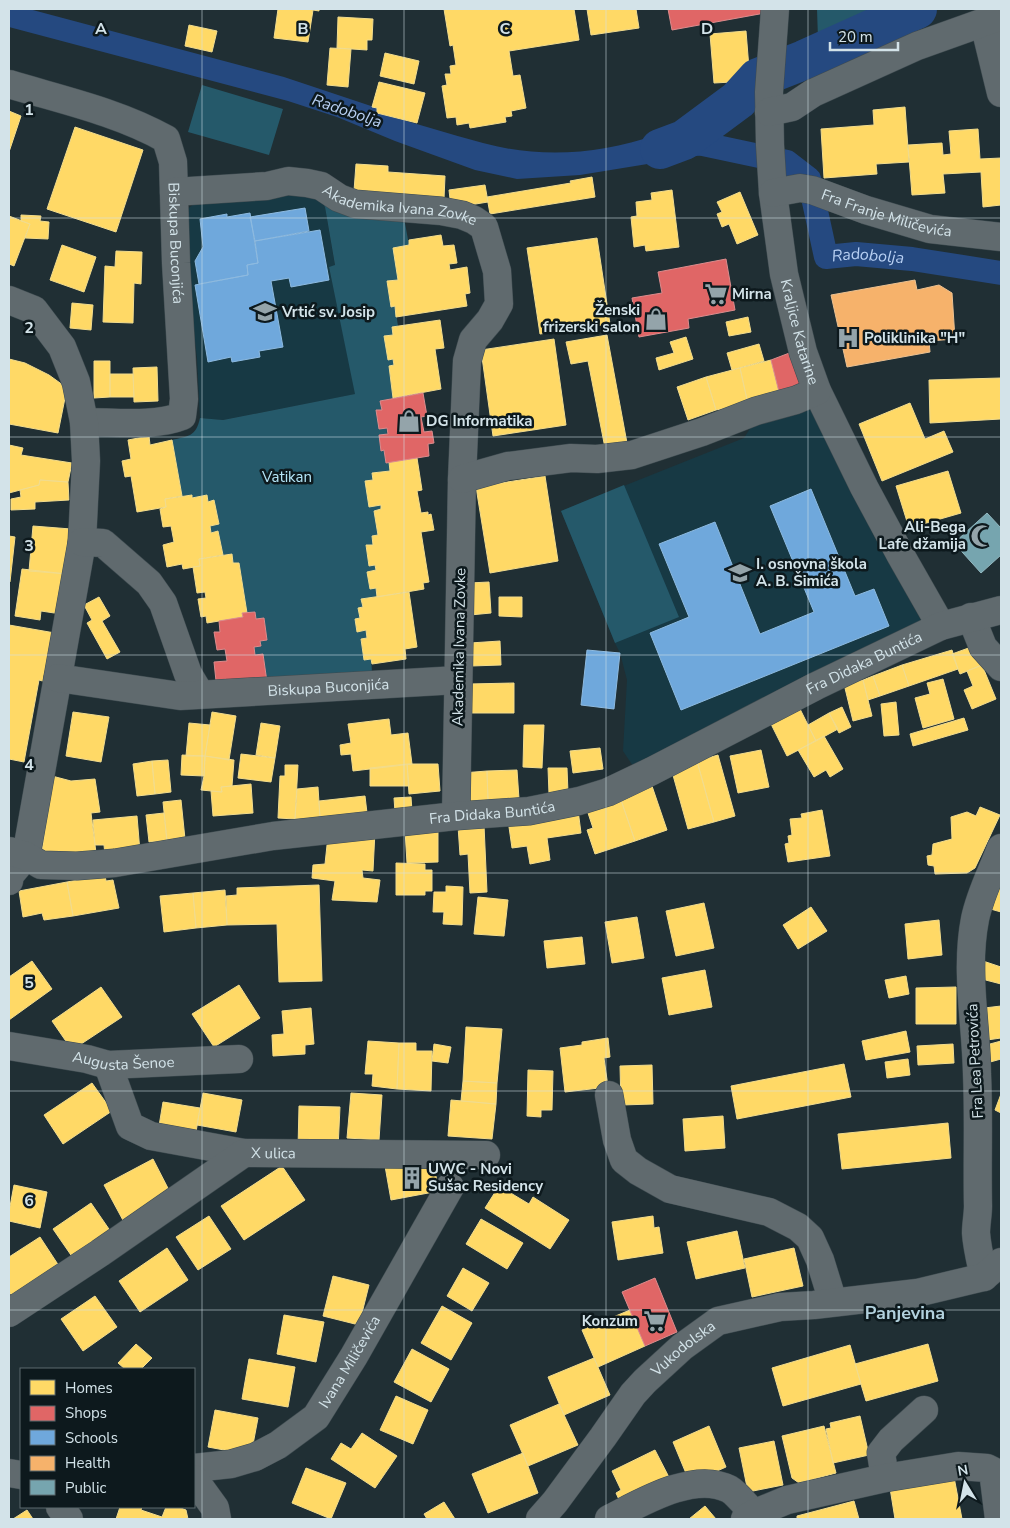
<svg xmlns="http://www.w3.org/2000/svg" width="1010" height="1528" font-family="'Nunito Sans',sans-serif">
<style>
.built{fill:#173944}
.green{fill:#25596a}
.water{fill:#254980}
.homes{fill:#ffd966;stroke:#f2dc8d}
.shops{fill:#e06666;stroke:#dc8c8d}
.schools{fill:#6fa8dc;stroke:#8dbae0}
.health{fill:#f6b26b;stroke:#ecc191}
.public{fill:#76a5af;stroke:#92b8c0}
.lines{fill:none;stroke-linecap:round;stroke-linejoin:round}
.canal{stroke:#254980;stroke-width:24}
.river{stroke:#254980;stroke-width:40}
.minor-casing{stroke:#3e4b50;stroke-width:29}
.minor{stroke:#606a6e;stroke-width:28}
.grid{fill:none;stroke:#d3e3e9;stroke-width:1;stroke-opacity:0.55}
.labels{text-anchor:middle;dominant-baseline:central;stroke-width:5;stroke-linejoin:round;paint-order:stroke}
.street-label{font-size:15px;fill:#d3e3e9;stroke:#0d191d}
.poi-label{font-size:15px;font-weight:bold;fill:#d3e3e9;stroke:#0d191d;text-anchor:start}
.park-label{font-size:15px;fill:#b5e6f8;stroke:#0d191d}
.water-label{font-size:16px;font-style:italic;fill:#b7cff2;stroke:#0d191d}
.quarter-label{font-size:18px;font-weight:bold;fill:#b2d1dd;stroke:#0d191d}
.grid-label{font-size:16px;text-anchor:middle;font-weight:bold;fill:#d3e3e9;stroke:#0d191d;stroke-width:5;stroke-linejoin:round;paint-order:stroke}
</style>
<rect width="100%" height="100%" fill="#202f34"/>
<path class="built" d="M299 189 317 195 325 207 335 266 329 267 356 394 223 420 200 418 197 358 182 233 186 210 194 204Z
M813 401 873 534 926 629 633 766 623 751 627 680 620 653 615 643 561 511 744 438 751 427Z"/>
<path class="green" d="M817 9H885L818 39Z
M202 85 283 109 269 155 188 132Z
M317 195 402 207 409 245 394 248 398 280 387 282 391 306H395L398 326 392 327 393 335 384 336 388 360 393 359 394 365 389 366 393 398 381 401 382 410H377C388 430 390 429 382 450H384L386 463 389 462 390 471 372 473 373 480 366 481 381 505V509L374 511 378 535 372 536 373 545 366 546 369 566 375 565 376 570 367 572 370 588H376L377 597 362 599 363 607 360 618 355 619 357 632 366 630 367 638 361 639 364 660 371 659 373 685 267 690 263 654 255 655 254 647 261 646 260 641 267 640 264 618 256 619 255 612 247 613 239 563H233L232 554 223 555 218 531 211 533 210 526 219 524 214 501 208 502 207 495 192 498 191 495 182 496 172 440C188 436 196 437 200 418L223 420 355 394 329 267 335 265 325 207Z
M624 485 679 617 615 643 561 511Z"/>
<path class="water" d="M9 9H29L284 77 377 108V113C413 122 448 134 483 143 542 159 600 154 656 135 673 129 689 120 705 113L715 153 580 175 517 179 475 170 395 141 337 117 288 101 9 27Z"/>
<path class="homes" d="M278 9H319V11L313 10 308 42 274 38Z
M444 9H574L579 40 509 51 513 76 520 75 526 108 511 111 512 116 505 117 506 122 470 128 469 123 457 125 456 117 447 118 442 86 447 85 445 74H451L450 66 456 65 453 45 450 46Z
M587 9H636L639 28 591 35Z
M338 17 373 19 372 40H367V50L337 48Z
M189 25 217 31 212 52 185 46Z
M746 31 750 81 714 83 710 34Z
M330 48 351 49 348 87 327 85Z
M385 53 419 61 414 84 380 76Z
M379 82 425 93 417 123 377 113V108L372 107Z
M905 107 909 162 876 164 877 174 824 178 821 129 874 125 873 110Z
M9 111 21 116 9 152Z
M75 127 143 150 116 232 47 209Z
M978 129 980 159 1001 158V205L983 207 981 172 943 174 945 193 912 195 908 145 942 143 943 155 951 154 949 131Z
M356 164 388 166V172L445 176 444 199 354 191Z
M592 177 595 197 490 214 487 197 571 183 570 181Z
M485 185 488 202 451 208 449 190Z
M672 190 679 247 646 251 645 245 634 247 631 217 637 216 636 202 652 200 651 193Z
M740 192 758 235 737 244 729 224 722 227 717 214 722 212 717 202Z
M21 215 41 216 40 221 49 222 48 239 25 238 30 224 21 221Z
M9 216 30 224 14 266 9 264Z
M441 235 443 246 454 245 457 263 449 264 450 270 467 267 470 293 465 294 467 306 396 317 395 306 391 307 387 281 398 280 393 248 409 245V240Z
M597 238 610 324 540 334 527 248Z
M62 245 96 257 84 292 50 280Z
M116 251 142 252 141 284 134 283 133 323 103 322 105 266 115 267Z
M72 303 93 305 91 330 70 328Z
M748 317 751 332 729 336 726 322Z
M440 320 444 348 435 349 441 389 393 398 389 366 394 365 393 359 388 360 384 336 393 335 392 327Z
M607 335 627 443 605 448 588 361 571 364 566 342Z
M686 337 693 359 659 370 656 358 674 353 670 342Z
M554 339 566 425 493 436 481 350Z
M759 344 764 361 732 370 727 353Z
M9 359 25 363 49 375 67 388 58 433 9 424Z
M771 360 780 396 748 404 740 368Z
M94 361H110V397L94 398Z
M157 367 158 401 134 402 133 368Z
M740 368 748 404 716 410 706 377Z
M110 374H133L134 397H110Z
M706 377 716 410 688 420 677 387Z
M1001 378V419L930 423 929 380Z
M910 403 925 439 944 431 953 452 882 481 859 424Z
M149 436 150 445 172 440 182 496 165 499 166 507 137 512 131 476 125 477 122 461 131 459 128 440Z
M9 445 23 448 21 455 72 463 68 482 40 480 39 485 9 493Z
M417 458 422 490 417 491 421 513 428 512V515L431 514 434 530 421 532 429 582 423 583 424 589 377 597 376 588 370 589 367 572 376 570 375 565 369 566 366 545H373L372 536 378 535 374 511 381 509V505L369 507 365 481 373 480 372 473 390 471 389 462Z
M948 471 961 513 909 528 896 486Z
M545 476 558 561 490 573 476 487Z
M40 480 68 482 69 500 35 502V509L11 510V499L21 497 20 490 39 485Z
M192 495V498L207 495 208 502 214 500 219 524 210 526 211 533 218 531 223 555 199 559 200 566 183 569 182 564 167 567 163 545 174 542 171 526 163 527 160 509 166 507 165 499Z
M33 526 71 529 67 574 29 571Z
M9 536 15 537 10 582H9Z
M232 554 233 563H239L247 613H242L243 617 207 623 206 616 201 617 198 599 206 598 205 592 197 593 193 567 200 566 199 559Z
M22 569 67 574 61 614 41 611 40 620 15 616Z
M489 582 491 613 470 615 469 583Z
M409 592 417 647 405 649 406 659 372 664 371 659 364 660 361 639 367 638 366 630 357 632 355 619 360 618 358 608 363 607 361 599Z
M99 597 110 616 102 621 120 652 107 659 87 623 92 620 84 605Z
M499 597H522V617L499 616Z
M9 625 55 633 46 682 39 680 24 762 9 759Z
M500 641 501 665 471 666 470 643Z
M974 646 982 665 960 674 952 654Z
M952 650 958 669 909 686 902 665Z
M902 665 909 686 880 696 873 676Z
M982 665 996 699 972 709 964 690 973 686 967 671Z
M873 676 880 696 868 700 863 680Z
M943 679 954 719 923 728 915 698 930 694 927 683Z
M863 680 872 716 853 721 844 684Z
M514 683V713H470L469 684Z
M896 702 899 735 884 736 881 704Z
M799 707 816 741 787 756 770 722Z
M842 707 851 727 839 733 829 713Z
M73 712 109 717 101 762 66 756Z
M212 712 236 716 229 760 205 756Z
M829 713 838 729 816 741 808 725Z
M964 718 968 730 913 746 910 734Z
M389 719 391 735 408 733 412 764 353 771 351 754 341 755 340 745 351 743 348 724Z
M189 723 210 725 205 756H186Z
M261 723 280 726 275 758 256 755Z
M524 725H544L542 768 523 767Z
M824 736 843 769 830 777 826 770 814 777 798 750Z
M600 748 603 769 573 773 570 751Z
M761 750 769 787 738 793 730 756Z
M241 754 275 758 271 782 238 778Z
M182 755 205 756 204 776 181 775Z
M718 755 735 816 714 822 697 761Z
M205 756 234 760 232 786 221 787 222 792 201 790 204 776Z
M168 760 171 792 155 794 152 761Z
M152 761 155 794 137 796 133 764Z
M697 761 714 822 688 829 671 768Z
M407 764H438L440 791 409 794Z
M407 764 409 786H370V768Z
M285 765H298L295 819 278 818 280 776H285Z
M548 768H567L568 793 549 794Z
M517 770 519 799 488 800 487 771Z
M487 771 488 800 467 804 462 773Z
M52 776 71 781 95 779 100 812 91 813 96 853 42 851Z
M251 784 253 813 213 816 211 791 222 792 221 787Z
M652 786 667 830 635 841 620 797Z
M318 787 320 818 295 819 297 789Z
M365 796 367 813 320 818 319 801Z
M411 797 412 811 395 812 394 798Z
M620 797 635 841 595 854 587 830 593 828 587 810Z
M181 800 185 839 167 841 163 802Z
M980 807 1000 815 975 868 967 873 935 874 934 866 928 865 927 856 932 855 933 844 952 839 951 817 967 812 976 816Z
M578 810 581 833 547 838 550 860 530 864 527 846 512 848 508 820Z
M822 810 830 856 788 862 785 844 789 843 788 836 792 835 790 819 802 818 801 814Z
M164 813 167 841 149 842 146 815Z
M137 816 140 852 105 855 104 845H95L93 820Z
M484 825 487 892 470 893 468 854 460 855 458 826Z
M438 826V862L407 863 405 830Z
M375 831 373 871 362 870 363 878 380 880 377 902 332 900 335 881 312 878 313 865 325 864 328 836Z
M396 863 425 864V870H432V891H425V895H396Z
M105 875 106 881 113 880 119 908 73 916 67 882Z
M67 882 73 916 44 920 42 913 23 917 19 891Z
M993 882 1001 884V912L987 908Z
M319 885 322 981 279 982 277 924 227 925 226 896 237 895V888Z
M446 886 463 887 462 925 443 924 444 912H433L434 892H446Z
M225 890 227 925 196 928 193 893Z
M193 893 196 928 164 932 160 896Z
M478 897 508 900 504 936 474 934Z
M704 903 714 948 676 956 666 911Z
M811 907 827 931 798 949 783 925Z
M637 917 644 958 612 963 605 922Z
M939 920 942 955 908 959 905 924Z
M582 937 585 964 547 968 544 941Z
M32 961 52 989 9 1020V977Z
M983 961 1001 967V984L978 978Z
M705 970 712 1007 669 1015 662 978Z
M906 976 909 994 889 998 885 980Z
M239 985 260 1018 214 1047 192 1014Z
M101 987 122 1017 72 1050 52 1021Z
M956 987V1024H916V988Z
M1001 1006V1038L980 1041 976 1009Z
M311 1008 314 1044 305 1045V1054L273 1056 272 1035 284 1034 282 1011Z
M466 1027 502 1029 497 1083 463 1081Z
M906 1031 910 1052 866 1060 862 1041Z
M608 1038 610 1057 604 1058 608 1087 565 1092 560 1048 582 1045V1042Z
M368 1041 399 1043 397 1089 372 1086 373 1074H365Z
M1001 1041V1059L983 1064 979 1047Z
M399 1043H416V1051H432L431 1091 397 1089Z
M434 1044 451 1047 448 1063 432 1061Z
M953 1044 954 1063 918 1065 917 1046Z
M908 1059 910 1075 887 1078 885 1062Z
M844 1064 851 1097 737 1119 731 1086Z
M652 1065 653 1104 621 1105 620 1066Z
M528 1070 553 1071 552 1110H541V1117L527 1116Z
M463 1081 497 1083 496 1104 461 1101Z
M92 1083 112 1111 63 1144 44 1115Z
M203 1093 242 1100 236 1132 197 1125Z
M351 1093 382 1095 379 1140 347 1138Z
M1001 1094V1113L995 1110Z
M451 1100 496 1104 492 1139 448 1136Z
M163 1102 200 1108 195 1138 158 1132Z
M299 1106 340 1107 338 1149 298 1148Z
M723 1116 725 1148 685 1151 683 1119Z
M948 1123 951 1158 842 1169 838 1134Z
M432 1157 439 1191 391 1200 385 1166Z
M153 1159 173 1198 125 1224 104 1185Z
M282 1166 305 1200 244 1240 221 1206Z
M14 1185 47 1192 40 1228 9 1221V1212Z
M499 1186 529 1204 533 1197 569 1220 550 1249 485 1208Z
M91 1203 111 1232 73 1258 53 1229Z
M209 1216 231 1249 198 1270 176 1237Z
M653 1216 654 1228 659 1227 663 1253 618 1260 612 1222Z
M481 1219 523 1243 507 1269 466 1244Z
M737 1231 745 1268 696 1279 687 1242Z
M40 1237 59 1266 12 1296 9 1291V1257Z
M167 1248 188 1280 140 1312 119 1281Z
M794 1248 803 1286 752 1297 744 1259Z
M463 1268 489 1283 472 1311 447 1296Z
M333 1276 369 1285 359 1325 323 1316Z
M95 1296 117 1327 83 1351 61 1319Z
M442 1306 472 1323 451 1360 421 1343Z
M630 1310 645 1346 598 1367 582 1330Z
M284 1315 324 1322 316 1362 277 1354Z
M136 1344 152 1358 141 1369H125L118 1363Z
M928 1344 938 1381 866 1401 855 1364Z
M850 1345 861 1384 783 1406 772 1368Z
M412 1349 449 1369 431 1402 394 1382Z
M594 1358 610 1395 564 1415 548 1377Z
M249 1359 295 1367 288 1407 242 1399Z
M396 1396 428 1410 413 1444 380 1430Z
M559 1404 578 1445 528 1466 510 1425Z
M215 1410 258 1418 251 1455 208 1447Z
M860 1416 869 1455 833 1463 826 1429 831 1428 830 1423Z
M709 1426 726 1467 690 1483 673 1442Z
M824 1426 836 1473 799 1483 792 1478 782 1436Z
M362 1433 397 1456 375 1488 331 1459 341 1443 351 1449Z
M774 1441 783 1485 748 1492 739 1448Z
M655 1450 673 1485 621 1504 616 1493 621 1490 612 1471Z
M523 1453 538 1493 488 1513 472 1474Z
M306 1468 346 1483 331 1519 292 1503Z
M954 1477 962 1519H895L890 1488Z
M854 1501 859 1519H797V1516Z
M444 1502 455 1519H427L424 1514Z
M705 1506 716 1519H689Z
M120 1507H142L141 1510 162 1517 166 1507H178L186 1510 188 1519H116Z
M27 1510 33 1519H13Z"/>
<path class="shops" d="M668 9H764L765 13 672 30Z
M726 259 735 310 688 319 689 328 639 337 632 298 662 293 658 272Z
M792 352 807 389 780 396 771 360Z
M423 393 427 416 421 417 424 432 432 431 434 443 428 444 429 456 386 463 384 450 381 451 379 435 388 434 387 428 379 429 376 410H382L380 401Z
M255 612 256 619 264 618 267 640 260 641 261 646 254 647 255 655 263 654 267 682 227 687 226 679 216 681 214 662 227 661 225 649 217 650 214 632H220L219 621 243 617 242 613Z
M655 1278 677 1332 645 1346 622 1292Z"/>
<path class="schools" d="M305 208 309 231 255 241 250 217Z
M250 213 258 263 247 265 248 275 199 284 195 261 203 247 200 219 227 214V217Z
M320 230 329 280 291 287 289 278 271 281 283 347 259 351 260 357 232 362 231 357 208 362 195 285 248 275 247 265 258 263 255 241Z
M811 489 855 596 874 589 889 626 681 710 650 633 689 617 659 544 715 522 760 634 814 612 770 506Z
M587 650 620 653 614 709 581 705Z"/>
<path class="health" d="M915 280 917 290 939 285 952 293 955 339 929 341 930 352 847 367 831 295Z"/>
<path class="public" d="M987 513 1001 528V555L981 573 954 543Z"/>
<g class="lines">
<path class="canal" id="s1" d="M684 140 787 162 809 179 826 257 856 254 912 259 1001 273"/>
<path class="river" d="M660 149 684 140 738 100 758 78 804 60 917 9"/>
<defs>
<g id="minor">
<path id="s2" d="M775 9 769 92 770 145 773 193 784 274 803 352 817 391 864 487 900 554 941 626"/>
<path d="M984 23 1001 93"/>
<path id="s3" d="M9 84C62 100 118 112 166 139L173 162 176 263 184 399 182 416C155 427 114 422 84 422"/>
<path d="M769 112 792 107 813 93 917 46 1001 16"/>
<path id="s4" d="M174 192 267 186 288 181 307 183 321 186 339 198 355 204 441 211 462 215 474 220 484 227 497 271 499 304 490 320 473 340 467 361 462 479 456 816"/>
<path id="s5" d="M773 193 800 188 812 190 866 210 930 229 1001 237"/>
<path d="M9 300 34 310 62 347 76 382 84 422 86 461 82 542 26 856 10 875 9 881"/>
<path d="M462 479 508 466 571 458 597 459 632 455 702 432 756 411 796 400 817 391"/>
<path d="M82 542 103 543 149 583 163 603 188 674 200 694"/>
<path d="M971 617 983 647 1001 667"/>
<path id="s6" d="M58 678 180 696 458 680"/>
<path id="s7" d="M9 851 26 856 41 865 77 866 115 863 273 836 456 816 529 811 579 801 608 792 652 771 816 686 941 626 1001 610"/>
<path id="s8" d="M9 1046 87 1059 108 1065 239 1059"/>
<path id="s9" d="M108 1065 130 1126 151 1136 244 1153 486 1155"/>
<path d="M609 1095 617 1140 624 1160 638 1171 670 1189 769 1212 798 1227 810 1238 820 1260 833 1302"/>
<path d="M984 1277C981 1263 977 1248 976 1233 976 1224 978 1215 978 1206 977 1162 979 1118 977 1074 976 1023 965 970 975 919 980 894 992 872 1001 848"/>
<path d="M9 1313 100 1253 244 1153"/>
<path id="s10" d="M194 1468 231 1464 255 1457 278 1445 316 1417 354 1356 450 1187"/>
<path d="M9 1473 21 1475"/>
<path d="M885 1478 881 1453 891 1440 924 1410"/>
<path d="M194 1479 215 1508 217 1519"/>
<path d="M60 1507 69 1519"/>
<path id="s11" d="M540 1519 555 1502 603 1437 633 1394 645 1381 682 1347 718 1321 780 1307 814 1305 917 1293 984 1277 1001 1262"/>
<path d="M609 1519C641 1503 693 1471 729 1489 738 1494 750 1511 759 1519"/>
<path d="M745 1519 753 1514 787 1500 885 1478 958 1466 987 1468 993 1471 999 1519"/>
</g>
</defs>
<use href="#minor" class="minor-casing"/>
<use href="#minor" class="minor"/>
</g>
<path class="grid" d="M202 9V1519M404 9V1519M606 9V1519M808 9V1519M9 218H1001M9 437H1001M9 655H1001M9 873H1001M9 1091H1001M9 1310H1001"/>
<defs>
<symbol id="supermarket-bare" viewBox="-9 -9 18 18"><path d="M-6-5.5h2.5l.6 2H6L4.5 2H-2.5L-4.4-4H-6ZM-1.5 3.2a1.3 1.3 0 1 0 .1 0ZM3 3.2a1.3 1.3 0 1 0 .1 0Z" fill="#94a4aa" stroke="#0d191d" stroke-width="2.5" paint-order="stroke"/></symbol>
<symbol id="school-bare" viewBox="-9 -9 18 18"><path d="M0-5L7-2L0 1L-7-2ZM-4 1L0 2.5L4 1V4Q0 6-4 4Z" fill="#94a4aa" stroke="#0d191d" stroke-width="2.5" paint-order="stroke"/></symbol>
<symbol id="shop-bare" viewBox="-9 -9 18 18"><path d="M-5-2.5h2.3a2.7 3.5 0 0 1 5.4 0H5L5.5 6h-11ZM-1.5-2.5h3a1.5 2.3 0 0 0-3 0Z" fill="#94a4aa" stroke="#0d191d" stroke-width="2.5" paint-order="stroke"/></symbol>
<symbol id="hospital-bare" viewBox="-9 -9 18 18"><path d="M-5-5h3v3.5h4V-5h3V5h-3V1.5h-4V5h-3Z" fill="#94a4aa" stroke="#0d191d" stroke-width="2.5" paint-order="stroke"/></symbol>
<symbol id="mosque-bare" viewBox="-9 -9 18 18"><path d="M3.5-4.9A6 6 0 1 0 3.5 4.9A5 5 0 1 1 3.5-4.9Z" fill="#94a4aa" stroke="#0d191d" stroke-width="2.5" paint-order="stroke"/></symbol>
<symbol id="building-bare" viewBox="-9 -9 18 18"><path d="M-4-6H4V6H1V3H-1V6H-4ZM-2.5-4.3h1.7v1.8h-1.7ZM.8-4.3h1.7v1.8H.8ZM-2.5-1h1.7V.8h-1.7ZM.8-1h1.7V.8H.8Z" fill="#94a4aa" stroke="#0d191d" stroke-width="2.5" paint-order="stroke"/></symbol>
</defs>
<g fill-rule="evenodd">
<use href="#supermarket-bare" x="700" y="278" width="32" height="32"/>
<use href="#school-bare" x="249" y="296" width="32" height="32"/>
<use href="#shop-bare" x="640" y="303" width="32" height="32"/>
<use href="#hospital-bare" x="832" y="322" width="32" height="32"/>
<use href="#shop-bare" x="393" y="405" width="32" height="32"/>
<use href="#mosque-bare" x="966" y="520" width="32" height="32"/>
<use href="#school-bare" x="724" y="557" width="32" height="32"/>
<use href="#building-bare" x="396" y="1162" width="32" height="32"/>
<use href="#supermarket-bare" x="639" y="1305" width="32" height="32"/>
</g>
<g class="labels">
<g class="street-label">
<text stroke="none"><textPath href="#s4" startOffset="231">Akademika Ivana Zovke</textPath></text>
<text stroke="none"><textPath href="#s5" startOffset="118">Fra Franje Miličevića</textPath></text>
<text stroke="none"><textPath href="#s3" startOffset="272">Biskupa Buconjića</textPath></text>
<text stroke="none"><textPath href="#s2" startOffset="326">Kraljice Katarine</textPath></text>
<text transform="translate(459 647) rotate(-89)">Akademika Ivana Zovke</text>
<text stroke="none"><textPath href="#s7" startOffset="895">Fra Didaka Buntića</textPath></text>
<text stroke="none"><textPath href="#s6" startOffset="272">Biskupa Buconjića</textPath></text>
<text stroke="none"><textPath href="#s7" startOffset="490">Fra Didaka Buntića</textPath></text>
<text stroke="none"><textPath href="#s8" startOffset="116">Augusta Šenoe</textPath></text>
<text transform="translate(975 1061) rotate(-93)">Fra Lea Petrovića</text>
<text stroke="none"><textPath href="#s9" startOffset="212">X ulica</textPath></text>
<text stroke="none"><textPath href="#s11" startOffset="224">Vukodolska</textPath></text>
<text stroke="none"><textPath href="#s10" startOffset="200">Ivana Miličevića</textPath></text>
</g>
<g class="poi-label">
<text x="732" y="294">Mirna</text>
<text x="640" y="310" text-anchor="end">Ženski<tspan x="640" dy="17">frizerski salon</tspan></text>
<text x="282" y="312">Vrtić sv. Josip</text>
<text x="864" y="338">Poliklinika "H"</text>
<text x="426" y="421">DG Informatika</text>
<text x="966" y="527" text-anchor="end">Ali-Bega<tspan x="966" dy="17">Lafe džamija</tspan></text>
<text x="756" y="564">I. osnovna škola<tspan x="756" dy="17">A. B. Šimića</tspan></text>
<text x="428" y="1169">UWC - Novi<tspan x="428" dy="17">Sušac Residency</tspan></text>
<text x="638" y="1321" text-anchor="end">Konzum</text>
</g>
<g class="park-label">
<text x="287" y="477">Vatikan</text>
</g>
<g class="water-label">
<text transform="translate(347 111) rotate(19)">Radobolja</text>
<text stroke="none"><textPath href="#s1" startOffset="255">Radobolja</textPath></text>
</g>
<g class="quarter-label">
<text x="905" y="1313">Panjevina</text>
</g>
</g>
<g class="grid-label">
<text x="101" y="34">A</text>
<text x="303" y="34">B</text>
<text x="505" y="34">C</text>
<text x="707" y="34">D</text>
<text x="29" y="115">1</text>
<text x="29" y="333">2</text>
<text x="29" y="551">3</text>
<text x="29" y="770">4</text>
<text x="29" y="988">5</text>
<text x="29" y="1206">6</text>
</g>
<rect width="1010" height="1528" fill="none" stroke="#d3e3e9" stroke-width="20"/>
<rect x="20" y="1368" width="175" height="140" fill="#0d191d" stroke="#5c6a6f"/>
<rect x="30" y="1380" width="25" height="15" fill="#ffd966" stroke="#5c6a6f"/>
<text x="65" y="1393" font-size="15" fill="#d3e3e9">Homes</text>
<rect x="30" y="1406" width="25" height="15" fill="#e06666" stroke="#5c6a6f"/>
<text x="65" y="1418" font-size="15" fill="#d3e3e9">Shops</text>
<rect x="30" y="1430" width="25" height="15" fill="#6fa8dc" stroke="#5c6a6f"/>
<text x="65" y="1443" font-size="15" fill="#d3e3e9">Schools</text>
<rect x="30" y="1456" width="25" height="15" fill="#f6b26b" stroke="#5c6a6f"/>
<text x="65" y="1468" font-size="15" fill="#d3e3e9">Health</text>
<rect x="30" y="1480" width="25" height="15" fill="#76a5af" stroke="#5c6a6f"/>
<text x="65" y="1493" font-size="15" fill="#d3e3e9">Public</text>
<g transform="translate(965 1483) rotate(350)" stroke="#0d191d" stroke-width="4" paint-order="stroke">
<path d="M0-4L9 19L0 12L-9 19Z" fill="#d3e3e9"/>
<text y="-8" font-size="14" font-weight="bold" text-anchor="middle" fill="#d3e3e9">N</text>
</g>
<path d="M830 42v8h68v-8" fill="none" stroke="#d3e3e9" stroke-width="2.5"/>
<text x="838" y="42" font-size="15" fill="#d3e3e9" stroke="#0d191d" stroke-width="4" paint-order="stroke">20 m</text>
</svg>
